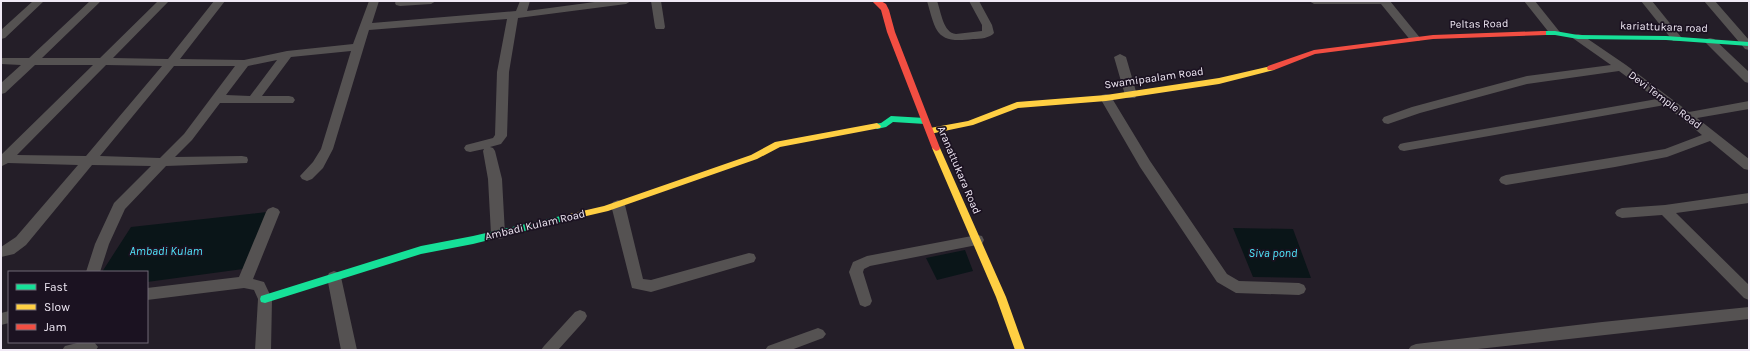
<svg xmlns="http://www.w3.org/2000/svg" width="1750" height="351" font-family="Karla,sans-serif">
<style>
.water{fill:#0a1518}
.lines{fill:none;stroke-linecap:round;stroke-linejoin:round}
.street{fill:#555252;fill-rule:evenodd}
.fast{fill:#16e098;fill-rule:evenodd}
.slow{fill:#ffcf43;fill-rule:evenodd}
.jam{fill:#f24e42;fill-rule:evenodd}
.labels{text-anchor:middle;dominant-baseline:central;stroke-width:3.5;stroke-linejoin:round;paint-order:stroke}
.street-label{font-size:11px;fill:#f0e9f5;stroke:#1b1221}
.water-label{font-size:12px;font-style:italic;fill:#50e3f9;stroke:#1b1221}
</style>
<rect width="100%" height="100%" fill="#241e28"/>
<path class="water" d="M267 212 243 269 147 282V272H102L131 227Z
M1233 228 1293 229 1311 278 1253 277Z
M965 250 973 271 937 280 926 258Z"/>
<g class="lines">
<path class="street" d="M33 1H44L5 38 1 39V30Z
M90 1H101L42 58H100L158 1H169L113 58 168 59 214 1H225L180 59 244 60 287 51 353 44 369 1H379L372 23 516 11 520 1H530L527 11 602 1H631L626 4 518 18 509 72 507 136 501 144 490 147 493 148 495 151 502 179 505 234 503 238 498 239 493 238 491 234 488 179 483 151 484 149 470 152 466 151 464 148 466 145 493 138 495 135 497 72 507 19 369 30 333 149 323 168 312 179 307 181 302 179 300 176 313 162 321 149 351 51 291 57 262 96H289L293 97 295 100 293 103H220L192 140 175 157 242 156 247 157 248 160 247 163 166 166 125 209 109 244 100 272H86L95 244 114 203 151 166 92 165 26 245 14 254 1 257V247L16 237 78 165 8 163 2 166 1 155 93 65H35L5 93 1 94V83L21 65 1 64V58H29ZM277 60 250 96 226 95 248 66ZM106 65 162 66 86 156 17 155ZM174 66H235L184 134 160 158 100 156Z
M396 1H436L431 4 400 6 396 5 395 3Z
M651 1H661L665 27 664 29H656L655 27Z
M927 1H937C941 11 943 33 956 34L982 31V25L969 1H979L992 25 994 33C990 38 980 39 973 39 936 44 936 32 927 1Z
M1309 1H1390L1421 39 1419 41H1411L1381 4H1314Z
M1524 1H1535L1559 31 1561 33 1559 35H1551Z
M1641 1H1652L1681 37 1683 39 1681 41H1673Z
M1704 1H1715L1749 40V50L1745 49Z
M1578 34 1582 35 1626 65 1689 112 1749 101V109L1697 118 1749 159V170L1744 169 1710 141 1667 157 1615 167 1506 185 1501 183 1499 180 1501 177 1506 175 1665 149 1702 135 1665 105 1404 151 1400 150 1398 147 1400 144 1404 143 1657 99 1619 71 1527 84 1420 113 1388 124 1384 123 1382 120 1384 117 1412 107 1527 76 1611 65 1574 39 1572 37 1574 35Z
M1710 38 1714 39 1749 72V83L1745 82 1704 41 1706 39Z
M1120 54 1126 57 1137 95 1135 98H1127L1125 95 1114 57Z
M1106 94 1110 95 1150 161 1227 274 1239 281 1299 283 1304 285 1306 289 1304 293 1299 295 1236 293 1217 282 1140 167 1100 98 1102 95Z
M1749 193V203L1676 213 1749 285V300L1744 298 1662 215 1622 218 1617 216 1615 213 1617 210 1622 208 1665 205Z
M618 200 623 202 625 205 643 279 651 280 749 253 754 254 756 258 754 262 651 292 632 288 611 205 613 202Z
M273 207 278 209 280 212 253 279 264 282 272 299 271 350H255L258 299 254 290 244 288 147 300V288L239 277 266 212 268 209Z
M977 235 982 236 984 240 982 244 870 266 864 269 863 272 872 301 870 305 865 307 860 305 849 272 853 262 867 256Z
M334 271 339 273 341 277 357 350H341L327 277 329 273Z
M1749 307V319L1469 350H1408L1411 346 1416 344 1602 322Z
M580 310 585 312 587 316 585 320 558 350H541L544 346 575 312Z
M9 311V323L1 325V313Z
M818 328 823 330 826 334 823 338 791 350H765L768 346Z
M81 342H94L98 347 96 350H62L65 346Z"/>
<path class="fast" d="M1540 31H1555L1578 35 1666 36 1749 42V46L1666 40 1578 39 1555 35H1540Z
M891 116 925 118 929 121 925 124 893 122 886 127 877 129 873 126 874 124 881 123Z
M565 215 568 216 570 218 568 220 473 244 421 254 265 303 261 302 260 299 261 296 421 246 473 236Z"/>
<path class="slow" d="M1271 66 1275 68 1274 70 1219 84 1106 101 1018 108 973 125 930 134 926 131 930 128 968 121 1017 102 1106 95 1219 78Z
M877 123 881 126 880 128 780 147 757 159 608 211 565 221 562 220 560 218 562 216 565 215 604 206 751 155 775 142Z
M936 145 940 148 1006 297 1025 350H1015L996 297 932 148Z"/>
<path class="jam" d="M872 1H881L886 4 889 10 895 32 940 148 939 150 936 151 932 148 887 32 881 10Z
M1543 31H1546V35L1433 39 1315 54 1274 70H1268L1267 68 1268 66 1314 50 1433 35Z"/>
</g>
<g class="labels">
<g class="street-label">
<text transform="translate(1479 24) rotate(-1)">Peltas Road</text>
<text transform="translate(1664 27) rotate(2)">kariattukara road</text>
<text transform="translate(1154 78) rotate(-8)">Swamipaalam Road</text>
<text transform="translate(1665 100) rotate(37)">Devi Temple Road</text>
<text transform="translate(959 170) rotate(67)">Aranattukara Road</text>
<text transform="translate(535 225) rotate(-13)">Ambadi Kulam Road</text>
</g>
<g class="water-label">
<text x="166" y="251">Ambadi Kulam</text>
<text x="1273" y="253">Siva pond</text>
</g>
</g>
<rect width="1750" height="351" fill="none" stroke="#f0e9f5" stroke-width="4"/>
<rect x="8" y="271" width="140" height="72" fill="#1b1221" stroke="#706876"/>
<rect x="16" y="284" width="20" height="6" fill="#16e098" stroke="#706876"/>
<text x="44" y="291" font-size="12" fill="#f0e9f5">Fast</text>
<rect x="16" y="304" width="20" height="6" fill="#ffcf43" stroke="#706876"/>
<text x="44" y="311" font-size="12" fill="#f0e9f5">Slow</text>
<rect x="16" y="324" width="20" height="6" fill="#f24e42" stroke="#706876"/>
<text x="44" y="331" font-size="12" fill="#f0e9f5">Jam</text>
</svg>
